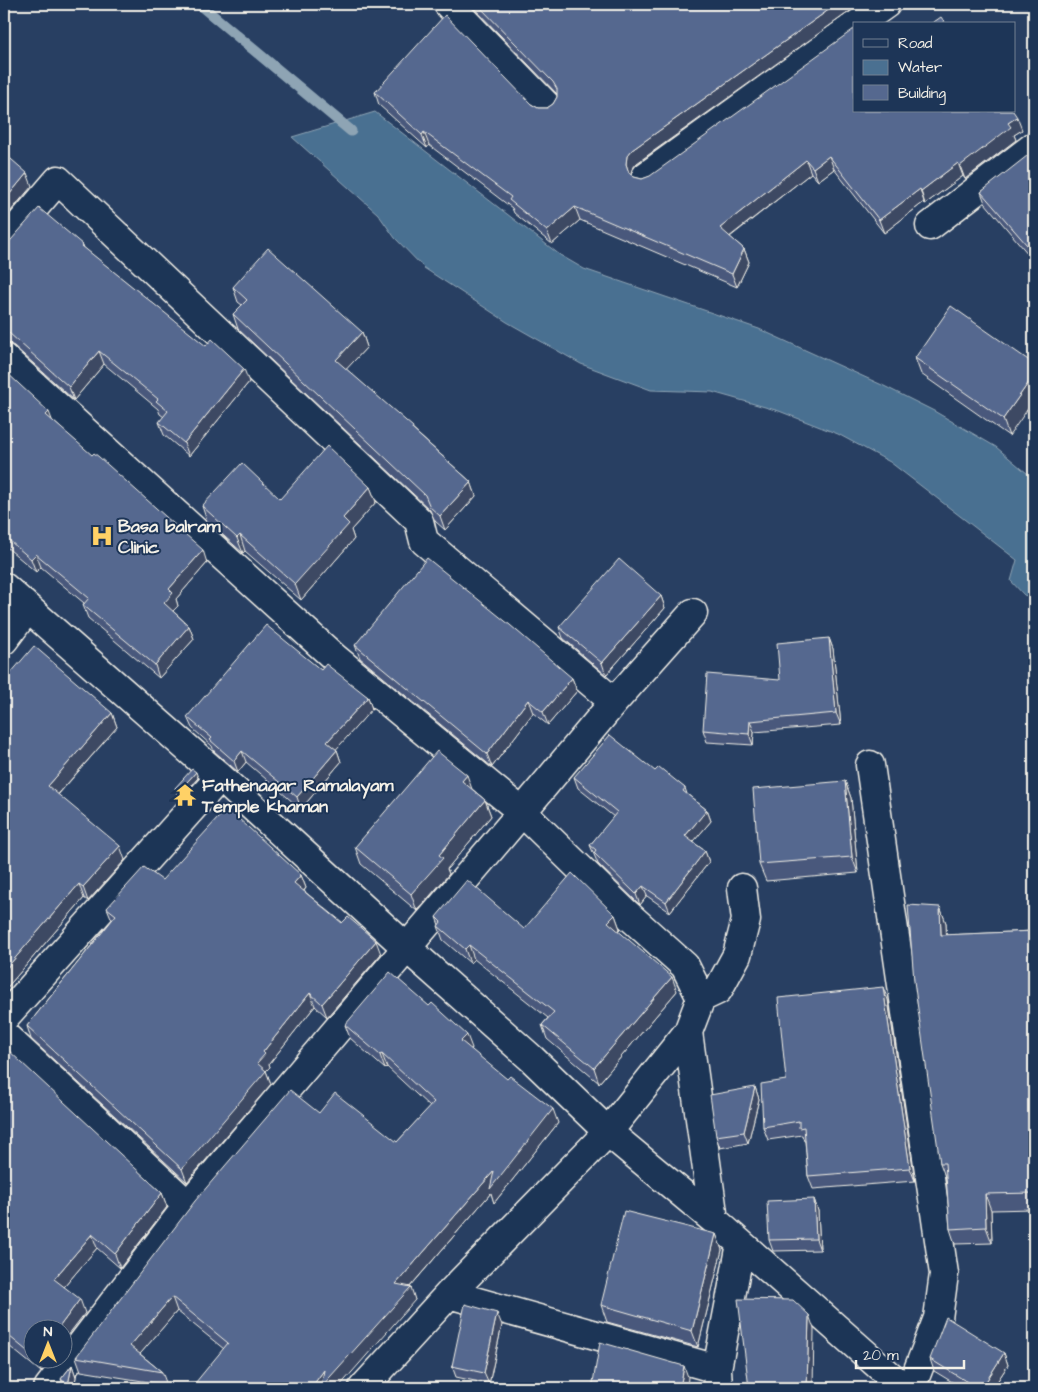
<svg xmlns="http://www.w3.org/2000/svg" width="1038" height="1392" font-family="'Architects Daughter',sans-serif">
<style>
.water{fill:#4a7091;stroke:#8ea4b4}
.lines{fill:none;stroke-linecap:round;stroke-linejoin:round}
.stream{stroke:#8ea4b4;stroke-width:11}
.minor-casing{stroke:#f4f1e8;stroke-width:31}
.minor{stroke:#1d3557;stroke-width:28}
.wall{fill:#49597b;stroke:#f4f1e8}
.shaded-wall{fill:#3c4964;stroke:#f4f1e8}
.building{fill:#55688f;stroke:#f4f1e8}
.labels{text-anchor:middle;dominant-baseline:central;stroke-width:4;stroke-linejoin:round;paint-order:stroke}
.poi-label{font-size:18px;font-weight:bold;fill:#f4f1e8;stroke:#1d3557;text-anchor:start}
</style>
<rect width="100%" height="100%" fill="#283f62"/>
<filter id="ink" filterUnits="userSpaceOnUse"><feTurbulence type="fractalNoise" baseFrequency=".02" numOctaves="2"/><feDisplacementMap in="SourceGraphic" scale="10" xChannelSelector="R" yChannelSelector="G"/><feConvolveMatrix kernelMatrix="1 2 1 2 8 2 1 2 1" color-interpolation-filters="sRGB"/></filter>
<g filter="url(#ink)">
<path class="water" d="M375 112 560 255 584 269 759 329 882 385 934 411 996 447 1034 479V599L1024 595 1011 581 1017 560 890 462 838 434 779 411 712 392 651 390 581 364 507 322 424 268 395 238 378 214 292 137Z"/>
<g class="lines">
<path class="stream" d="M199 4 351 131"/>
<defs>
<path id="minor" d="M448 4 547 106
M858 24 886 4
M646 176 854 26
M930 226 1034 146
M4 243 58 180 419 521 424 541 614 702 522 812 626 913 685 966 701 998 688 1032 608 1132 449 1294 363 1388
M4 358 335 658 522 812 188 1205 48 1388
M4 587 220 777 407 948 531 1058 608 1132 714 1220 904 1388
M4 640 28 608
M614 702 693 613
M870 765 944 1274 938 1318 911 1388
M701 998 718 990 737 955 746 920 742 888
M4 1018 220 777
M688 1032 714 1220
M4 1035 188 1205
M449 1294 717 1369
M718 1387 717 1369 741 1244"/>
</defs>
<use href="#minor" class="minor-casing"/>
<use href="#minor" class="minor"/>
</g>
<path class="wall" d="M470 4H860L637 163 632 169 631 174 634 177 642 179 854 111 1022 130 1014 135 1016 140 965 179 963 176 925 204 924 202 884 233 834 169 818 181 811 173 730 237 744 249 749 262 737 287 580 220 552 244 514 213 512 208 429 145 427 148 379 105 375 92 531 104 538 108H547L553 104 557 97V94Z
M1034 155V261L985 203 981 192Z
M4 245H83L84 248 249 382 189 456 164 435 159 422 164 417 160 414 158 409 104 364 74 400 14 346 8 343H4Z
M233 287 362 332 367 347 346 369 471 482 476 496 445 530 435 521 430 510 238 329 233 314 242 305 238 302Z
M915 358 1034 364 1009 436 921 374Z
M4 370 53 421 207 563 176 599 178 606 173 611 189 626 194 639 159 678 88 618 83 605 84 603 41 567 36 572 4 545Z
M370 487 376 502 351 530 354 539 301 600 245 551 243 553 207 521 202 506 280 499Z
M661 596 665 608 606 675 563 638 559 627Z
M829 638 833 649 841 725 754 732 753 745 707 742 703 730 780 680Z
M355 645 572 678 577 691 548 725 533 713 492 767 360 658Z
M321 670 368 697 372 709 336 749 337 750 341 762 301 809 246 762 238 772 214 751 212 746 192 728 187 717Z
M4 681 112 713 117 727 58 795 125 860 88 901 84 898 4 991Z
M655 771 685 788 687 794 707 810 711 821 693 842 705 851 709 862 670 912 647 896 640 905 598 864 590 845 614 817 578 788 574 777Z
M198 778 181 797 177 794 175 788Z
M845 781 851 798 858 873 766 881 759 864Z
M471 788 485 800 491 816 447 869 449 874 417 911 361 864 355 847Z
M301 875 306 888 304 891 381 954 327 1017 315 1006 269 1064 270 1067 266 1071 271 1084 187 1182 31 1039 27 1026 112 920 107 908 162 880Z
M940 907 946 923V935L1034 931V1209L991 1210 992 1243 955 1244 950 1229 946 1179 940 1163Z
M615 915 620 929 618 931 677 991 599 1083 547 1039 542 1025 548 1018 474 959 470 963 443 940 438 926 439 925 436 917 524 929Z
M888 1000 915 1181 813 1189 808 1176 805 1141H804L802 1135 768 1140 763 1127 786 1080Z
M345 1025 472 1048 471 1050 558 1123 494 1203 491 1193 410 1287 415 1300 224 1349 177 1311 140 1354 162 1372 167 1385 81 1371 76 1357 319 1113 397 1142 430 1107 387 1067 385 1069 350 1038Z
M4 1053 162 1193 167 1207 120 1268 97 1248 64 1287 85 1313 32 1330V1360H50L41 1372 4 1342Z
M755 1087 759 1099 748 1143 720 1148 716 1136Z
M814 1199 818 1211 820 1250 773 1251 769 1240Z
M716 1234 722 1250 698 1347 607 1322 601 1305Z
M502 1325 489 1384 456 1377 452 1366Z
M1004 1353 1008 1365 993 1388H962L934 1371 930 1359Z
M72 1365 76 1377 74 1388H64L61 1379Z"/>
<path class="shaded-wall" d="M837 4H860L637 163 632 169 630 177 626 164 627 156 632 150Z
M1017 117 1022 130 1014 135 1016 140 965 179 960 166 1008 123Z
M424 132 429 145 427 148 422 135Z
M829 156 834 169 818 181 813 168Z
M806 160 811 173 724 241 720 228Z
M958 163 963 176 925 204 921 191Z
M27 173 32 186 4 219V201Z
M920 189 924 202 884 233 879 220Z
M575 207 580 220 552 244 547 231Z
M744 249 749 262 737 287 732 274Z
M362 332 367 347 341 375 336 360Z
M99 351 104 364 74 400 69 387Z
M244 369 249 382 189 456 184 443Z
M1034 375V400L1009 436 1003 419Z
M49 412 54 425 46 415Z
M471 482 476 496 445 530 440 516Z
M370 487 376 502 351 530 354 539 301 600 295 584 343 518Z
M240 535 245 551 243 553 237 538Z
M203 550 207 563 176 599 178 606 168 616 164 603 169 589Z
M36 554 41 567 36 572 31 559Z
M661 596 665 608 606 675 602 663Z
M189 626 194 639 159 678 155 665Z
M829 638 833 649 841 725 836 713Z
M572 678 577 691 548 725 543 712Z
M368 697 372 709 332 754 327 742Z
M528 700 533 713 492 767 487 754Z
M112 713 117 727 53 800 48 786Z
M750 721 754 732 753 745 749 734Z
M337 750 341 762 301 809 297 797Z
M242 751 246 762 238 772 234 761Z
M196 772 198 778 181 797 179 791Z
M467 775 473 792 462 781Z
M845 781 851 798 858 873 852 857Z
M485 800 491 816 447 869 449 874 417 911 411 894 439 855Z
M707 810 711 821 689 847 685 836Z
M120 846 125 860 88 901 83 887Z
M705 851 709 862 670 912 666 902Z
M301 875 306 888 299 896 294 883Z
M79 884 84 898 4 991V971Z
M643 886 647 896 640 905 636 894Z
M940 907 946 923 947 950 941 935Z
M615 915 620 929 613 937 608 922Z
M376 941 381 954 327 1017 322 1004Z
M469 945 474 959 470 963 465 949Z
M672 977 677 991 599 1083 594 1068Z
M883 987 888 1000 915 1181 910 1168Z
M310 993 315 1006 269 1064 270 1067 266 1071 271 1084 187 1182 182 1169 263 1052Z
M467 1035 472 1048 466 1055 461 1041Z
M382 1054 387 1067 385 1069 380 1055Z
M755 1087 759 1099 748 1143 744 1132Z
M553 1109 558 1123 494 1203 491 1193 401 1297 396 1284 494 1171Z
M162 1193 167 1207 120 1268 115 1254Z
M985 1194 991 1210 992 1243 986 1227Z
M814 1199 818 1211 820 1250 816 1239Z
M92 1234 97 1248 59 1293 54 1279Z
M716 1234 722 1250 698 1347 692 1331Z
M411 1287 415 1300 338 1388H311L324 1370Z
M172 1297 177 1311 135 1360 130 1346Z
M80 1299 85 1313 62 1343V1330H57Z
M497 1313 502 1325 489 1384 484 1373Z
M809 1315 814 1329 813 1388H807Z
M1004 1353 1008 1365 993 1388H982Z
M36 1360H50L41 1372Z
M72 1365 76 1377 74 1388H70L68 1385Z
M684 1366 688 1377 687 1388H680Z"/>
<path class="building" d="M477 4H837L632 150 627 156 626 164 629 173 634 177 642 179 650 176 854 29V111H1013L1017 117 1008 123 1011 127 960 166 958 163 921 191 920 189 879 220 829 156 813 168 806 160 720 228 744 249 732 274 575 207 547 231 509 200 511 197 424 132 422 135 375 92 445 15 531 104 538 108H547L553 104 557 97V89L553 82Z
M941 17 946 24H931Z
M1032 152 1034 155V251L1033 252 981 192Z
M4 153 27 173 4 201Z
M39 208 83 245 82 246 206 346 212 339 244 369 184 443 159 422 168 411 156 401 158 399 99 351 69 387 9 333 4 330V245L11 240Z
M268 248 362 332 336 360 413 427 412 429 471 482 440 516 430 507 425 495 233 314 247 300 233 287Z
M951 306 1034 364V375L1003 419 915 358Z
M4 370 49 412 46 415 92 455 94 453 99 457 203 550 169 589 173 593 164 603 189 626 155 665 83 605 89 598 36 554 31 559 4 536Z
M327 446 370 487 343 518 349 524 295 584 240 535 237 538 202 506 242 463 280 499Z
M427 558 510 625 572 678 543 712 528 700 487 754 355 645Z
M619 559 661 596 602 663 559 627Z
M266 625 321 670 326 664 368 697 327 742 337 750 297 797 242 751 234 761 210 740 212 738 187 717Z
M829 638 836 713 750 721 749 734 703 730 707 674 780 680 777 643Z
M34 646 112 713 48 786 120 846 83 887 79 884 4 971V681Z
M610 735 655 771 659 767 685 788 683 791 707 810 685 836 705 851 666 902 643 886 636 894 594 853 596 850 590 845 617 812 574 777Z
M437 751 467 775 462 781 485 800 439 855 443 858 411 894 355 847Z
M192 769 196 772 179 791 175 788Z
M845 781 852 857 759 864 753 789Z
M227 808 301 875 294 883 342 923 348 917 376 941 322 1004 310 993 263 1052 265 1054 257 1063 266 1071 182 1169 27 1026 116 915 107 908 144 867 162 880Z
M572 873 615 915 608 922 672 977 594 1068 542 1025 554 1012 469 945 465 949 438 926 441 922 436 917 467 880 524 929Z
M908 905 940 907 941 935 1034 931V1193L985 1194 986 1227 950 1229 945 1163H940L914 981Z
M390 972 429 1006 432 1003 467 1035 461 1041 507 1079 510 1076 553 1109 490 1189 494 1171 396 1284 411 1287 321 1387 324 1370 311 1388H191L228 1343 172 1297 130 1346 162 1372 76 1357 195 1201 290 1090 319 1113 335 1093 397 1142 434 1102 382 1054 380 1055 345 1025Z
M883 987 910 1168 808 1176 804 1127 799 1128V1121L763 1127 761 1084 786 1080 778 998Z
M7 1049 162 1193 115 1254 92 1234 54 1279 80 1299 57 1330H32V1355L4 1332V1053Z
M755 1087 744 1132 716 1136 710 1095Z
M814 1199 816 1239 769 1240 767 1201Z
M624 1211 716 1234 692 1331 601 1305Z
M738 1299 793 1300 809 1315 807 1388H749Z
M465 1304 497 1313 484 1373 452 1366Z
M946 1317 1004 1353 982 1388H977L930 1359Z
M600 1342 684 1366 680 1388H592Z
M72 1365 68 1385 61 1379Z
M114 1382 122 1388H113Z"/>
</g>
<defs>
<symbol id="hospital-bare" viewBox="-9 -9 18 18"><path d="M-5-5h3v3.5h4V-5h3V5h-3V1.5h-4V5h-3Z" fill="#ffd166" stroke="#1d3557" stroke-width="2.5" paint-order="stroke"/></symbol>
<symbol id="temple-bare" viewBox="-9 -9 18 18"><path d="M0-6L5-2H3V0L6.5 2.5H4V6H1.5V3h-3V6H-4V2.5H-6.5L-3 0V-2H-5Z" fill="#ffd166" stroke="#1d3557" stroke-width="2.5" paint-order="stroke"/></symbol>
</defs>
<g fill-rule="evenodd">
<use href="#hospital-bare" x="86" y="520" width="32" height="32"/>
<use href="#temple-bare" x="169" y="779" width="32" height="32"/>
</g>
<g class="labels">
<g class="poi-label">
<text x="118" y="526">Basa balram<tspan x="118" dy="21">Clinic</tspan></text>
<text x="202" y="785">Fathenagar Ramalayam<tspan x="202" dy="21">Temple khaman</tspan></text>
</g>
</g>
<rect width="1038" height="1392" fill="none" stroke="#1d3557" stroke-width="20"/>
<rect x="10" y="10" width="1018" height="1372" fill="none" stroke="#f4f1e8" stroke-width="2" filter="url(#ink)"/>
<rect x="853" y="22" width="162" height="90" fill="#1d3557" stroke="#738091"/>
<rect x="863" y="39" width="25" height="8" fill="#1d3557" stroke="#738091"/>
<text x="898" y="48" font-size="15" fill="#f4f1e8">Road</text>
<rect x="863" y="60" width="25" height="15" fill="#4a7091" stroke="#738091"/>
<text x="898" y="72" font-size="15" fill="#f4f1e8">Water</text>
<rect x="863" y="85" width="25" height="15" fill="#55688f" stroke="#738091"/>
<text x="898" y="98" font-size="15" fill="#f4f1e8">Building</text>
<g transform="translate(48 1344)"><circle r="24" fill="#1d3557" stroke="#738091"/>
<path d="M0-4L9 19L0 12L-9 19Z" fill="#ffd166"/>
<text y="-8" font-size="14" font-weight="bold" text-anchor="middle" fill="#f4f1e8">N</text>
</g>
<path d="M856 1360v8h108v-8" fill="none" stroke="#f4f1e8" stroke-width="2.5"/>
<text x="863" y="1360" font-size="15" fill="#f4f1e8" stroke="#1d3557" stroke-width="4" paint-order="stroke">20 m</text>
</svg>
